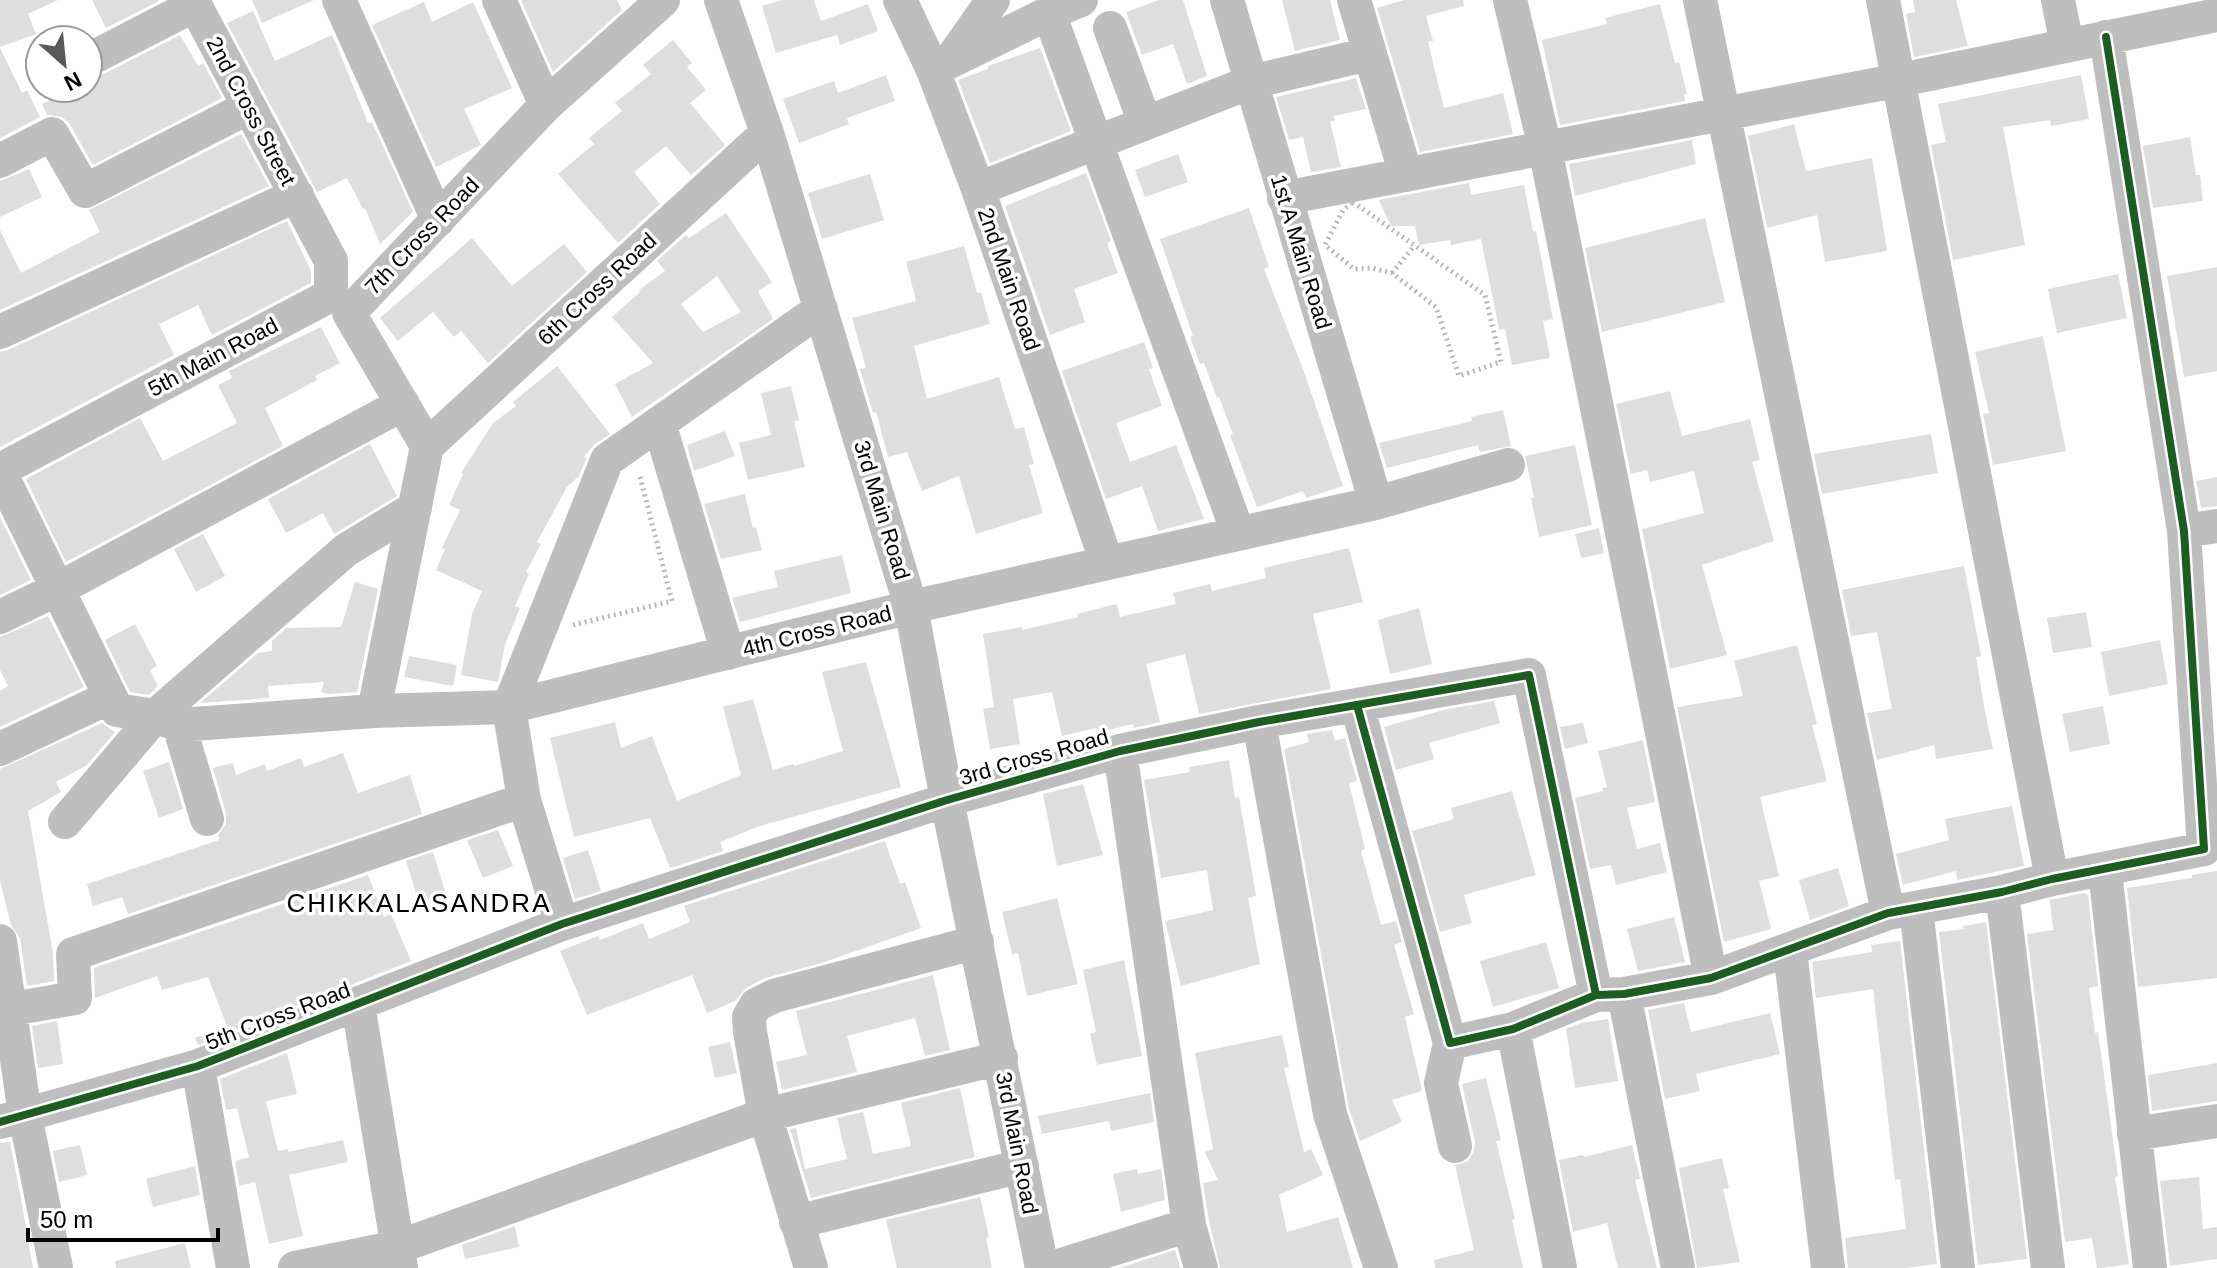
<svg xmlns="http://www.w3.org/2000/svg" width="2217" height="1268" font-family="Helvetica,sans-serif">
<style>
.building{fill:#dedede;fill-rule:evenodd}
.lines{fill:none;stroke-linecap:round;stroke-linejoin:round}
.path{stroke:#b9b9b9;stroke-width:5;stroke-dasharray:2 4;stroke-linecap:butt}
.minor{stroke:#bebebe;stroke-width:34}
.cycleway-casing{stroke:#fff;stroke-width:13}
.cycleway{stroke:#1b5e20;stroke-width:8}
.labels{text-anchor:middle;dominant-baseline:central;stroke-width:7;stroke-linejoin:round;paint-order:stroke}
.street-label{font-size:22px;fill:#000;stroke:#fff}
.quarter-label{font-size:26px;letter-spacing:2px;fill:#000;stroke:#fff}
</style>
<rect width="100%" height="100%" fill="#fff"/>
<path class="building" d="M0 0H58L28 14 36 34 0 47Z
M92 0H158L159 1 106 28Z
M252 0H314L262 23Z
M521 0H617L622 10 553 72Z
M782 0H814L821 21 868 4 878 31 840 45 837 35 776 53 762 6Z
M1159 0H1183L1207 76 1187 84 1173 44 1142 55 1126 12Z
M1282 0H1330L1340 40 1295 51Z
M1404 0H1463L1464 6 1426 16 1433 41 1428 42 1444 108 1503 93 1513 134 1420 152 1377 8Z
M1913 0H1956L1968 46 1914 57 1906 14 1915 12Z
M424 2 432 22 473 2 512 88 464 109 481 145 436 167 372 25Z
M1660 4 1675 63 1679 62 1687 94 1684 95 1685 101 1560 125 1542 40 1607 24 1605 18Z
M253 11 275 61 332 35 335 41 368 123 372 122 413 212 380 244 365 208 363 209 347 178 317 192 227 23Z
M180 35 198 66 203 63 222 98 93 165 69 123 62 117 47 115 42 104 76 88H88V82Z
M673 40 692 63 687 67 706 90 690 103 725 145 691 175 666 146 634 172 660 204 618 243 558 174 594 144 589 138 622 111 615 103 651 74 643 65Z
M0 48 22 93 27 90 40 117 0 138Z
M1040 48 1071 131 990 163 958 80 988 69V66Z
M886 75 895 101 847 118 849 124 799 143 783 99 834 81 838 93Z
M2081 75 2089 119 2051 126 2050 120 2003 127 2025 245 1953 260 1931 145 1946 142 1938 104Z
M1356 78 1366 109 1334 116 1335 120 1330 122 1341 167 1311 172 1303 137 1289 140 1276 97Z
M1794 124 1806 171 1872 158 1887 251 1825 262 1817 215 1767 228 1748 136Z
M241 134 269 186 0 310V230L21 273 100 232 89 210Z
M2190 137 2196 175H2200L2203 201 2153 208 2143 146Z
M1692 140 1696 164 1575 196 1569 164Z
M1178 154 1188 182 1145 197 1135 170Z
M29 169 42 197 0 217V181Z
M1086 173 1111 241 1107 243 1118 273 1074 289 1085 322 1050 335 1005 206Z
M870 174 884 220 822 239 808 193Z
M1469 183 1471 195 1524 185 1533 232 1536 231 1553 319 1543 321 1550 358 1512 365 1505 329 1499 330 1481 239 1451 245 1450 240 1419 245 1415 226H1391L1379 200Z
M1249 208 1269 267 1264 269 1303 369 1343 486 1306 498 1303 491 1257 507 1230 435 1233 434 1219 397 1217 398 1204 363 1200 364 1190 337 1193 336 1160 239Z
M726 213 772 282 758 291 773 319 632 417 615 384 653 363 612 317 640 292 639 290 665 271 657 261 686 235 689 238ZM717 276 741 312 703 332 681 304Z
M1705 218 1725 302 1602 332 1585 248Z
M287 221 311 271V283L212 335 198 305 159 324 174 355 0 447V352L8 350Z
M472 238 512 286 564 244 587 272 488 363 461 331 454 337 433 312 398 341 380 318Z
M964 246 977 293 981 292 990 324 914 346 927 399 999 377 1015 429 1024 427 1034 464 1029 465 1043 513 976 534 959 476 922 491 907 452 888 457 876 412 873 413 860 369 866 368 852 318 916 301 906 262Z
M2217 267V371L2184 377 2167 276Z
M2118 274 2127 318 2057 333 2048 289Z
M321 327 340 363 315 376 317 380 265 408 283 446 66 562 26 479 140 418 163 461 237 423 218 385 232 378 229 371Z
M2043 336 2066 451 1993 465 1983 414 1989 413 1975 352Z
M1144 342 1153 368 1149 369 1162 406 1116 423 1130 462 1176 445 1204 519 1158 531 1142 486 1106 499 1062 371Z
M557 366 610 434 595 444 584 457 586 459 579 476 567 487 537 542 541 544 526 572 529 574 515 606 520 608 505 645 498 682 461 675 472 614 482 591 436 570 445 549 442 548 460 510 449 505 463 474 461 473 493 423 516 406 513 402Z
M791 386 799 420 794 421 805 467 748 480 739 443 771 435 761 393Z
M1670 391 1682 436 1750 419 1760 460 1752 462 1774 541 1702 565 1727 655 1670 669 1642 529 1704 513 1694 471 1650 482 1647 470 1631 474 1616 404Z
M1503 410 1511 446 1480 452 1478 445 1387 468 1379 443 1472 421 1471 417Z
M725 431 735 456 694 471 687 445Z
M1931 434 1938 473 1822 494 1814 454Z
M370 444 397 496 334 534 323 513 286 533 268 499Z
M1575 445 1592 525 1539 537 1531 498H1534L1525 456Z
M2217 477V506L2201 508 2196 481Z
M745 494 753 528 756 527 762 550 721 559 704 504Z
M0 517 31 580 0 595Z
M1599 528 1604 553 1581 558 1575 534Z
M203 534 225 576 196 592 174 549Z
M1349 548 1363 602 1313 614 1331 689 1199 714 1185 654 1146 664 1160 722 1134 728 1133 724 1097 733 1096 728 1062 736 1052 692 1013 699 1020 744 990 749 983 709 994 707 983 634 1022 627V630L1078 617 1077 614 1117 604 1120 617 1176 604 1173 593 1210 584 1212 591 1266 578 1264 568Z
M842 555 851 593 740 622 732 598 778 587 774 571Z
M1964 566 1981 656 1976 657 1984 707 1993 749 1936 759 1934 745 1877 760 1867 713 1892 709 1877 632 1851 636 1842 590Z
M355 582 378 589 357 692 329 694 321 692 324 682 268 686 269 698 200 703 258 653 272 651V641L286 628 341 627Z
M1419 608 1432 664 1390 674 1378 620Z
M2086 612 2092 647 2053 653 2047 618Z
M48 616 84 687 0 727V691L8 686 0 670V637Z
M135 624 157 666 150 670 158 686 149 695 130 692 105 640Z
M2160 640 2168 684 2109 696 2101 652Z
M1797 645 1817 724 1812 725 1827 781 1760 797 1779 876 1759 881 1771 929 1724 942 1677 707 1743 696 1734 661Z
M409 656 457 665 453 686 404 677Z
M866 662 901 787 757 827 720 842 723 851 670 868 650 818 574 837 550 738 615 722 621 748 652 736 677 801 741 775 723 707 753 699 773 770 793 764 794 766 843 751 822 672Z
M1494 701 1500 723 1429 743 1434 759 1396 770 1384 727 1443 710Z
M2103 706 2110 744 2070 752 2062 714Z
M102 723 115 732 87 765 56 782 61 792 28 811 53 953 54 981 27 986 20 938 11 925 0 881V769Z
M1583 723 1588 743 1565 749 1560 727Z
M1332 730 1335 741 1345 738 1357 781 1349 783 1365 849 1361 851 1381 925 1396 921 1402 942 1394 945 1414 1014 1405 1017 1422 1091 1392 1100 1402 1122 1360 1141 1349 1109 1284 749 1309 742 1307 734Z
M1643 740 1655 802 1627 808 1637 849 1660 843 1667 872 1616 885 1611 865 1590 869 1575 798 1603 791 1602 788 1607 787 1598 751Z
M343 753 358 793 410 775 422 814 128 914 122 897 93 906 87 884 219 840 218 835 226 824V814L213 768 233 763 236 775 265 764 267 771 301 758 304 767Z
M1229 760 1235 798 1239 797 1256 896 1248 898 1260 964 1181 986 1165 921 1213 910 1207 870 1161 878 1144 780 1190 772 1189 767Z
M169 762 183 809 159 818 143 771Z
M1083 784 1103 855 1057 866 1043 794Z
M1512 791 1536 875 1464 895 1472 923 1440 932 1412 831 1454 819 1451 808Z
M2012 806 2024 866 1957 880 1956 871 1903 885 1896 854 1949 840 1945 819Z
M498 830 513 866 483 878 467 840Z
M885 841 900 884 905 882 921 928 822 963 765 978 746 988 735 1001 707 1013 692 975 587 1015 560 951 598 936 600 940 643 923 649 939 690 922 684 906Z
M588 850 601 891 575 899 563 858Z
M433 852 446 894 419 903 406 861Z
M1838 868 1849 906 1810 920 1799 880Z
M2217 871V978L2138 987 2127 888 2192 878V875Z
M368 875 384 917 391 914 411 961 198 1045 195 1038 227 1026 208 977 162 990 157 976 95 998 94 968Z
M2084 893 2088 895 2098 986 2089 988 2095 1033 2098 1032 2118 1176 2115 1177 2129 1264 2102 1268H2097L2092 1238 2065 1242 2027 934 2053 930 2050 900Z
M1057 898 1078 984 1027 996 1018 953 1012 954 1002 912Z
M1674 917 1685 962 1638 971 1627 929Z
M1986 922 2027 1259 1978 1265 1939 932 1964 929 1963 926Z
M1900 941 1937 1264 1905 1268H1848L1845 1238 1906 1229 1900 1179 1895 1180 1873 989 1816 998 1812 962 1872 952 1871 945Z
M1546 942 1559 988 1493 1007 1480 961Z
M1124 960 1142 1056 1097 1065 1090 1034 1096 1032 1083 970Z
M933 975 950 1050 925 1056 915 1018 847 1036 857 1072 782 1090 776 1062 807 1055 796 1011Z
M1684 1003 1691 1032 1770 1013 1780 1054 1696 1074 1700 1091 1665 1099 1648 1010Z
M1608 1019 1618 1081 1575 1088 1566 1029 1581 1023Z
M57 1021 63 1064 38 1068 32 1026Z
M1282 1035 1289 1067 1284 1068 1304 1152 1311 1149 1323 1175 1279 1195 1287 1232 1338 1217 1353 1268H1220L1209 1221 1203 1183 1218 1180 1205 1152 1213 1149 1195 1053Z
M730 1042 737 1073 715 1078 708 1047Z
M287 1053 297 1094 266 1101 278 1151 288 1149V1152L343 1140 348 1162 289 1175 303 1236 269 1244 255 1182 239 1186 235 1161 249 1157 237 1108 226 1110 220 1079Z
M2217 1063V1101L2152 1111 2148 1075Z
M1486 1078 1501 1140 1496 1141 1515 1219 1512 1220 1523 1268H1435L1434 1260 1474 1250 1455 1165 1468 1161 1474 1151 1475 1142 1462 1084Z
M960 1088 975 1157 811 1198 790 1129 796 1128 805 1169 847 1159 837 1118 863 1112 873 1154 911 1146 901 1103Z
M1150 1093 1154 1122 1111 1131 1109 1121 1042 1134 1038 1116Z
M10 1142 20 1193 33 1268H0V1143Z
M80 1145 87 1175 59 1182 53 1151Z
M1632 1145 1640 1179 1635 1180 1657 1268H1618L1607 1223 1573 1232 1559 1160 1583 1155 1584 1157Z
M1722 1158 1729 1188 1723 1189 1740 1262 1697 1268 1679 1168Z
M195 1166 200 1195 153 1207 146 1179Z
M1137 1169 1138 1174 1161 1169 1165 1200 1121 1212 1113 1174Z
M2199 1177 2203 1229 2217 1227V1259L2170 1266 2160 1181Z
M980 1197 989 1237 986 1238 992 1268H897L886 1220Z
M515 1226 519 1247 465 1259 462 1245Z
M185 1243 191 1268H116L115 1261Z
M1175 1250 1180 1268H1119Z"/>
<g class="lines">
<path class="path" d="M1353 202 1485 295 1501 362 1459 376 1436 307 1392 273 1372 268 1354 269 1325 245 1343 210Z
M1392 273 1415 245
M573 625 672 601 639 473"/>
<path class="minor" d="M339 0 438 220
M499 0 546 105
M721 0 767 133 911 607 947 800 1042 1268
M900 0 933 70 978 189 1107 563
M1227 0 1376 503
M1354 0 1406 175
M1510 0 1545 148 1711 978
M1700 0 1888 913
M1883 0 2052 879
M2058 0 2067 45
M1049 13 1238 533
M1110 28 1145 123
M952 58 993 0
M933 70 1049 13 1081 0
M0 161 52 134 85 191 249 107
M978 189 1251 82 1369 54
M1284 198 1900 80 2217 15
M0 332 297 195
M659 423 728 653
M427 446 767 133
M0 470 331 295V261L195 5 88 60
M0 472 117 710 155 716 179 725 374 711 509 707 911 607 1376 503 1508 465
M2184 531 2217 526
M0 617 58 589 403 404
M1357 705 1450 1043 1513 1029 1596 995 1624 994 1711 978 1888 913 2002 892 2052 879 2204 849 2184 531 2106 37
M374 711 427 446 349 313 546 105 663 0
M1259 722 1330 1114 1381 1268
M179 725 207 819
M0 749 110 697
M65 822 155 716 346 550 415 508
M2105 871 2150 1268
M2002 892 2048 1268
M1916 908 1958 1268
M562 924 524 800 509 707 607 460 821 309
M0 941 25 1115 56 1268
M1790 951 1828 1268
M1624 994 1678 1268
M358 1004 401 1268
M0 1011 75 998 73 954 524 800
M1513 1029 1560 1268
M1450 1043 1441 1083 1455 1146
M198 1066 233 1268
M0 1122 198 1066 562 924 947 800 1120 751 1259 722 1529 675 1596 995
M2134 1134 2217 1121
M796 1222 1022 1166
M1189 1225 1201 1268
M295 1268 398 1247 765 1115 1001 1058
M811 1268 765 1115 750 1032 749 1017 756 1005 774 996 977 942
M1052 1268 1189 1225 1120 751"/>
<defs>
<path id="cycleway" d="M1357 705 1450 1043 1513 1029 1596 995 1624 994 1711 978 1888 913 2002 892 2052 879 2204 849 2184 531 2106 37
M0 1122 198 1066 562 924 947 800 1120 751 1259 722 1529 675 1596 995"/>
</defs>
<use href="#cycleway" class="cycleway-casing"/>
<use href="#cycleway" class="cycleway"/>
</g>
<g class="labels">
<g class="street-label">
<text transform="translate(251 111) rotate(62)">2nd Cross Street</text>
<text transform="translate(422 236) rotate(-46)">7th Cross Road</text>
<text transform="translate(1301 252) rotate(73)">1st A Main Road</text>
<text transform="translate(1009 279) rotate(71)">2nd Main Road</text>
<text transform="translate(597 289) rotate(-43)">6th Cross Road</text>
<text transform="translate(213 357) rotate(-28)">5th Main Road</text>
<text transform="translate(882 510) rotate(73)">3rd Main Road</text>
<text transform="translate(817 631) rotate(-14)">4th Cross Road</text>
<text transform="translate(1034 757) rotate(-16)">3rd Cross Road</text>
<text transform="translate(278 1016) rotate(-21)">5th Cross Road</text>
<text transform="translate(1017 1143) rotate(79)">3rd Main Road</text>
</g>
<g class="quarter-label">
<text x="419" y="903">CHIKKALASANDRA</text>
</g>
</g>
<g transform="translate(64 64) rotate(153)"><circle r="38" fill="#ffffff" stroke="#999999" stroke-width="2"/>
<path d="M0-6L14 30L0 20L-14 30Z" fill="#595959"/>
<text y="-12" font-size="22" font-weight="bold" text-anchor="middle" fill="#000000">N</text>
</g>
<path d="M28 1228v12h190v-12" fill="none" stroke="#000000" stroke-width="4"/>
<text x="40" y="1228" font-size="24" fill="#000000" stroke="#ffffff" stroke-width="6" paint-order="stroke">50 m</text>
</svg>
